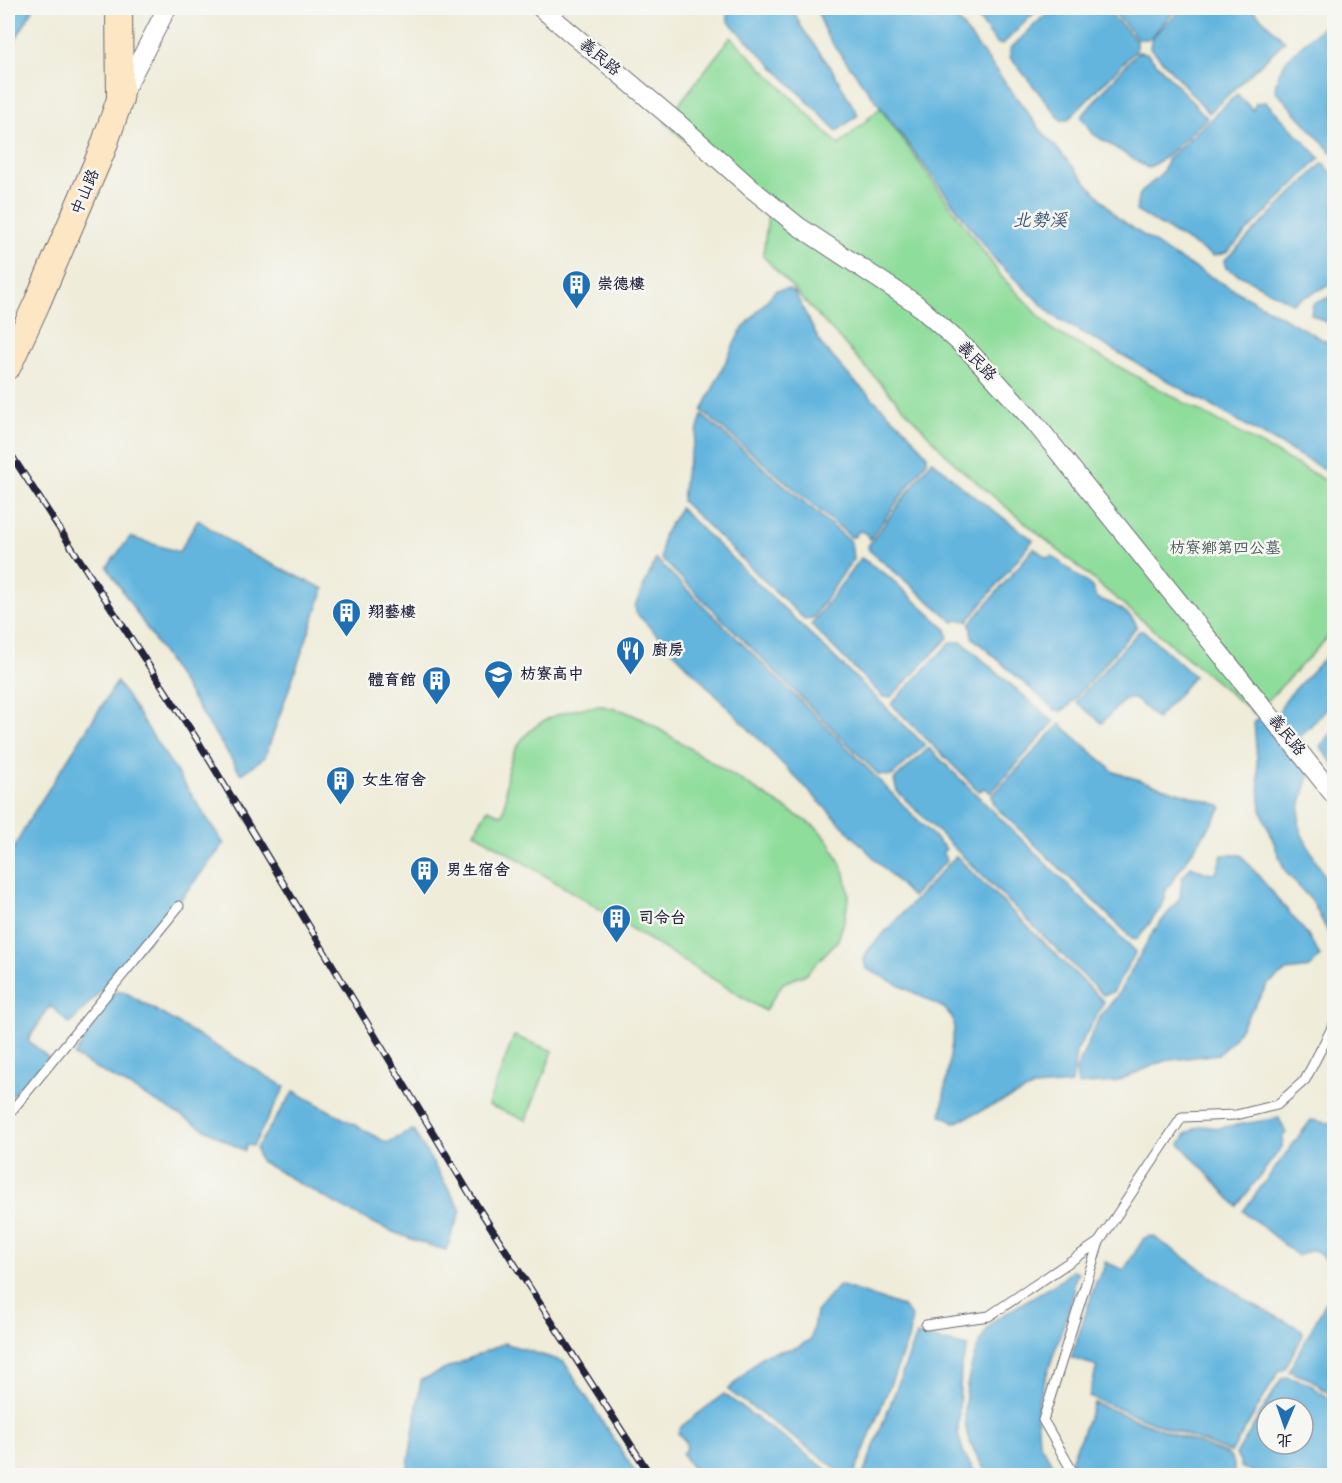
<svg xmlns="http://www.w3.org/2000/svg" width="1342" height="1483" font-family="'Comic Neue','LXGW WenKai TC',sans-serif">
<style>
.green{fill:#8fdd9b;stroke:#58806b;stroke-width:1.5}
.water{fill:#63b5de;stroke:#426c8c;stroke-width:1.5;fill-rule:evenodd}
.lines{fill:none;stroke-linecap:round;stroke-linejoin:round}
.lane-casing{stroke:#6a6972;stroke-width:11}
.street-casing{stroke:#6a6972;stroke-width:20}
.secondary-casing{stroke:#6a6972;stroke-width:28}
.lane{stroke:#fff;stroke-width:9}
.street{stroke:#fff;stroke-width:18}
.secondary{stroke:#fce6c4;stroke-width:26}
.rail-casing{stroke:#22223b;stroke-width:7}
.rail{stroke:#f6f6f2;stroke-width:4.5;stroke-dasharray:14;stroke-linecap:butt}
.labels{text-anchor:middle;dominant-baseline:central;stroke-width:5;stroke-linejoin:round;paint-order:stroke}
.street-label{font-size:16px;fill:#22223b;stroke:#f6f6f2}
.poi-label{font-size:16px;font-weight:bold;fill:#22223b;stroke:#f6f6f2;text-anchor:start}
.park-label{font-size:16px;fill:#435a58;stroke:#f6f6f2}
.water-label{font-size:18px;font-style:italic;fill:#395574;stroke:#f6f6f2}
</style>
<rect width="100%" height="100%" fill="#f6f6f2"/>
<filter id="ink" filterUnits="userSpaceOnUse"><feTurbulence type="fractalNoise" baseFrequency=".0167" numOctaves="2"/><feDisplacementMap in="SourceGraphic" scale="12" xChannelSelector="R" yChannelSelector="G"/><feConvolveMatrix kernelMatrix="1 2 1 2 8 2 1 2 1" color-interpolation-filters="sRGB"/></filter>
<filter id="wash" filterUnits="userSpaceOnUse"><feTurbulence type="fractalNoise" baseFrequency=".008" numOctaves="4" result="noise"/><feDisplacementMap in="SourceGraphic" scale="24" xChannelSelector="R" yChannelSelector="G"/><feGaussianBlur stdDeviation="1.35" result="paint"/><feColorMatrix in="noise" values="0 0 0 0 0 0 0 0 0 0 0 0 0 0 0 0 0 1.4 0 .05"/><feComposite in="paint" operator="in"/></filter>
<g filter="url(#wash)">
<rect width="100%" height="100%" fill="#efecd9"/>
<path class="green" d="M731 37 839 145 880 108 1001 276 1054 331 1334 485V631L1255 714 957 466 763 256 768 215 665 122Z
M602 706 624 711 646 721 817 828 830 843 845 873 849 895 845 918 838 940 806 974 783 983 765 1011 474 832 488 809 502 815C508 804 505 787 507 774 517 724 557 709 602 706Z
M514 1036 553 1051 526 1120 488 1105Z"/>
<path class="water" d="M8 8H34L8 52Z
M724 8H793L800 25 833 71 858 115 837 131 728 21 727 10Z
M816 8H949L1040 129 1117 217 1172 255 1334 346V475L1055 317 996 261 827 36Z
M971 8H1039L1002 45 996 43Z
M1052 8H1105L1136 40V50L1068 120H1061L1010 57V49Z
M1110 8H1178L1149 39H1138Z
M1184 8H1251L1285 41 1209 113 1150 47 1152 37Z
M1329 19 1334 24V155L1275 90C1277 60 1303 45 1324 26Z
M1137 52 1147 53 1207 118 1166 157 1148 168 1093 134 1081 117Z
M1237 94 1253 110 1256 103 1266 102 1320 158 1226 253 1213 256 1136 211C1137 206 1137 200 1139 196 1149 180 1162 182 1167 160Z
M1323 163 1334 175V283L1292 303 1226 268 1224 261Z
M788 289 795 293 821 344 851 378 906 430 927 455V461L870 539 866 533 859 531 854 537H851L702 411 740 332 776 290Z
M1334 295V327L1311 314 1313 304Z
M702 415 851 542 853 559 813 618 804 619 682 501 685 474Z
M932 460 967 491 1033 540 968 621 958 620 954 622 869 550 868 546Z
M680 508 925 745 892 776 879 775 661 558 663 536Z
M198 520 242 550 324 589 265 757 241 774 107 567 130 537 179 552Z
M1034 548 1047 558 1052 556 1092 587 1096 598C1110 602 1131 612 1137 626L1068 707 1061 711 1055 710 972 637 970 624Z
M861 558 887 575 946 629 948 638 891 697H883L811 625Z
M656 559 833 733 946 849 942 853 947 860 912 897 636 613 635 606Z
M1139 631H1144L1194 676 1157 719 1135 699H1125L1102 723 1076 702Z
M951 642H962L1054 722 991 793 985 788 979 791 891 704Z
M1334 648V702L1289 748 1310 774C1303 793 1297 811 1300 831L1334 894V944L1312 901 1285 871 1261 810 1254 722 1263 713 1272 724 1286 699Z
M117 682 224 844 150 938 70 1024 50 1006 28 1040 50 1059 8 1099V852L13 850 29 820Z
M1060 724 1114 772 1219 805 1222 808 1166 890 1162 906 1138 939 1132 938 994 805 992 796Z
M1334 731V765L1320 746Z
M929 748 1136 952 1113 992 1103 995 897 791 894 780Z
M1222 855H1241L1308 935 1320 956 1310 968 1287 971 1268 984 1234 1038 1219 1054 1164 1061 1115 1082 1078 1085 1076 1070 1099 1018 1117 996 1153 932 1180 898 1182 878 1191 866 1204 872 1216 873Z
M956 856 1104 1002 1076 1052 1072 1084 1034 1087 954 1123 948 1118 941 1116 954 1029 952 1017 944 1008 867 969C862 961 864 957 869 949Z
M123 991 285 1087 253 1146 247 1145 244 1151 74 1056 114 993Z
M294 1091 387 1143 413 1130 461 1210 446 1250C379 1233 320 1194 260 1161L256 1148Z
M1279 1118 1286 1133 1283 1136 1282 1147 1237 1206 1180 1144 1186 1134 1196 1128 1203 1126 1218 1128Z
M1311 1120 1327 1123 1334 1122V1267L1316 1251 1312 1250 1298 1256 1243 1211Z
M1149 1236 1154 1237 1178 1253 1249 1302 1302 1330 1303 1335 1284 1370H1280L1231 1453 1089 1397 1097 1366 1071 1358 1096 1282 1105 1268V1262L1124 1270 1144 1238Z
M1073 1270 1078 1272 1074 1282V1293L1039 1398 1037 1414 1039 1442 1059 1475H987C982 1464 969 1444 967 1433 960 1400 972 1342 996 1319L1060 1281Z
M839 1285 902 1306 912 1317 908 1340 854 1475H845L728 1390 764 1355 798 1347 811 1339 816 1312Z
M1334 1287V1398L1312 1380 1289 1371Z
M917 1335 968 1347 961 1367 958 1434 964 1454 977 1475H863Z
M504 1343 564 1362 637 1475 412 1476 407 1473 421 1380Z
M1286 1377 1308 1383 1334 1402V1475H1262L1240 1467V1461L1236 1455 1282 1378ZM1267 1408H1303V1444H1267Z
M724 1394 834 1475H697L682 1454 687 1448 685 1441 678 1433 682 1426Z
M1094 1403 1228 1455C1235 1462 1235 1466 1233 1476H1076L1069 1466Z"/>
</g>
<g filter="url(#ink)">
<g class="lines">
<defs>
<path id="lane" d="M8 1115 179 906
M926 1325 989 1316 1099 1242 1182 1117 1236 1115 1277 1105 1305 1080 1334 1024
M1075 1476 1043 1420 1099 1242"/>
<path id="street" d="M541 8 679 124 752 189 798 226 915 303 970 352 1035 423 1334 795
M122 95 167 8"/>
<path id="secondary" d="M8 366 37 303 102 151 120 99 119 8"/>
</defs>
<use href="#lane" class="lane-casing"/>
<use href="#street" class="street-casing"/>
<use href="#secondary" class="secondary-casing"/>
<use href="#lane" class="lane"/>
<use href="#street" class="street"/>
<use href="#secondary" class="secondary"/>
<defs>
<path id="rail" d="M8 450 198 741 474 1201 651 1476"/>
</defs>
<use href="#rail" class="rail-casing"/>
<use href="#rail" class="rail"/>
</g>
</g>
<defs>
<symbol id="building-pin" viewBox="-11 -11 22 30"><path d="M0 17L-7.5 6A9.5 9.5 0 1 1 7.5 6Z" fill="#1f6fb2" stroke="#f6f6f2"/><path d="M-4-6H4V6H1V3H-1V6H-4ZM-2.5-4.3h1.7v1.8h-1.7ZM.8-4.3h1.7v1.8H.8ZM-2.5-1h1.7V.8h-1.7ZM.8-1h1.7V.8H.8Z" fill="#fff"/></symbol>
<symbol id="restaurant-pin" viewBox="-11 -11 22 30"><path d="M0 17L-7.5 6A9.5 9.5 0 1 1 7.5 6Z" fill="#1f6fb2" stroke="#f6f6f2"/><path d="M-5-6h1v4h1v-4h1v4h1v-4h1v5L-1.5 .5V6h-2V.5L-5-1ZM5-6V6H3V1.5H1.5Q1.5-4 5-6Z" fill="#fff"/></symbol>
<symbol id="school-pin" viewBox="-11 -11 22 30"><path d="M0 17L-7.5 6A9.5 9.5 0 1 1 7.5 6Z" fill="#1f6fb2" stroke="#f6f6f2"/><path d="M0-5L7-2L0 1L-7-2ZM-4 1L0 2.5L4 1V4Q0 6-4 4Z" fill="#fff"/></symbol>
</defs>
<g fill-rule="evenodd">
<use href="#building-pin" x="560" y="268" width="33" height="45"/>
<use href="#building-pin" x="330" y="596" width="33" height="45"/>
<use href="#restaurant-pin" x="614" y="634" width="33" height="45"/>
<use href="#school-pin" x="482" y="658" width="33" height="45"/>
<use href="#building-pin" x="420" y="664" width="33" height="45"/>
<use href="#building-pin" x="324" y="764" width="33" height="45"/>
<use href="#building-pin" x="408" y="854" width="33" height="45"/>
<use href="#building-pin" x="600" y="902" width="33" height="45"/>
</g>
<g class="labels">
<g class="street-label">
<text transform="translate(600 57) rotate(40)">義民路</text>
<text transform="translate(85 192) rotate(-67)">中山路</text>
<text transform="translate(977 361) rotate(46)">義民路</text>
<text transform="translate(1287 735) rotate(51)">義民路</text>
</g>
<g class="poi-label">
<text x="597" y="284">崇德樓</text>
<text x="368" y="612">翔藝樓</text>
<text x="652" y="650">廚房</text>
<text x="520" y="674">枋寮高中</text>
<text x="416" y="680" text-anchor="end">體育館</text>
<text x="362" y="780">女生宿舍</text>
<text x="446" y="870">男生宿舍</text>
<text x="638" y="918">司令台</text>
</g>
<g class="park-label">
<text x="1225" y="548">枋寮鄉第四公墓</text>
</g>
<g class="water-label">
<text x="1040" y="220">北勢溪</text>
</g>
</g>
<rect width="1342" height="1483" fill="none" stroke="#f6f6f2" stroke-width="30"/>
<g transform="translate(1285 1426) rotate(182)"><circle r="28" fill="#f6f6f2" stroke="#a1a1a9" stroke-width="1.5"/>
<path d="M0-4.5L10 22L0 15L-10 22Z" fill="#1f6fb2"/>
<text y="-9" font-size="16" font-weight="bold" text-anchor="middle" fill="#22223b">北</text>
</g>
</svg>
